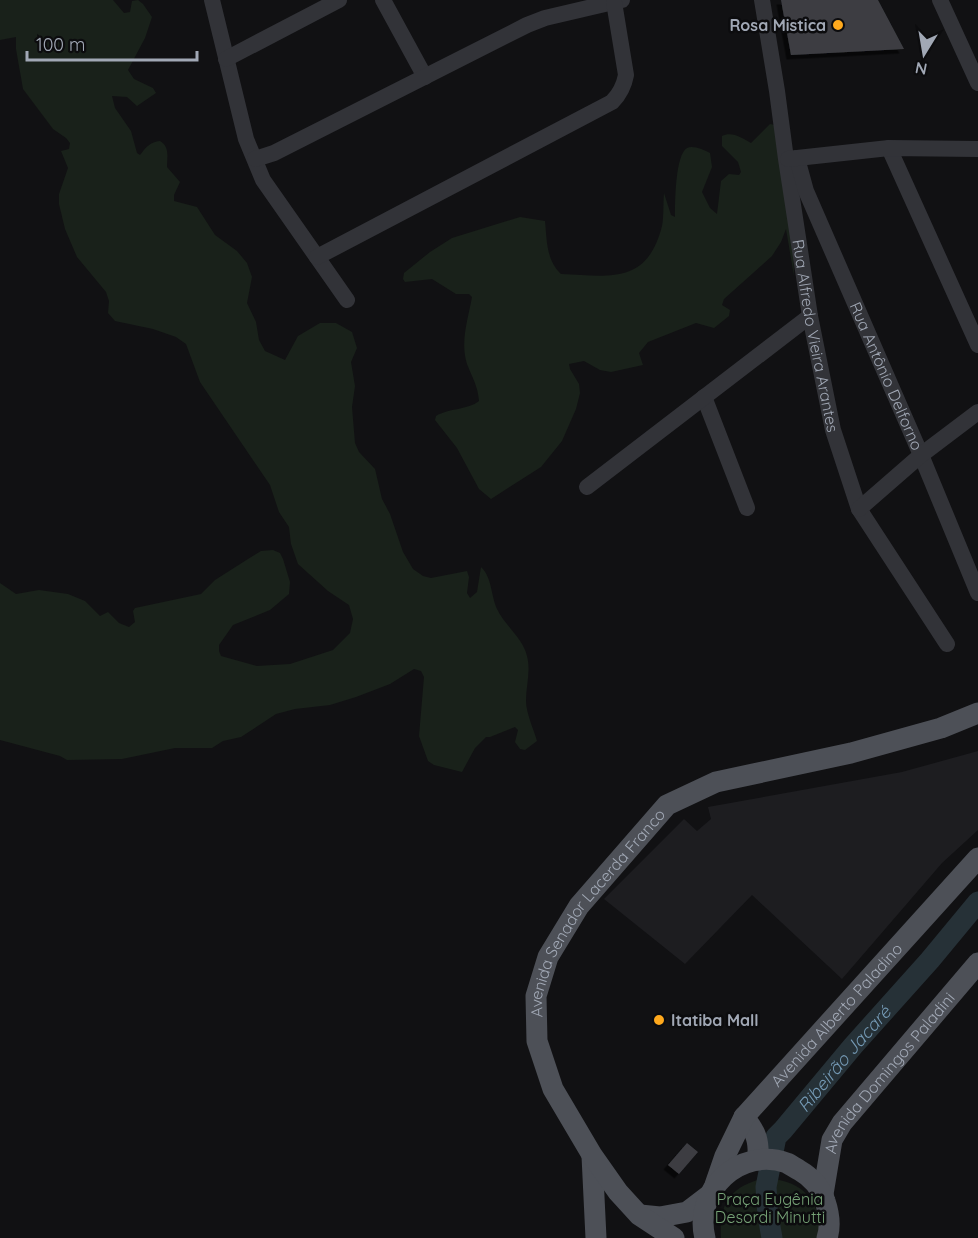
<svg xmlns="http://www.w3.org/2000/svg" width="978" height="1238" font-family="Quicksand,sans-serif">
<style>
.built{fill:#1d1d20}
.green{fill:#19211a}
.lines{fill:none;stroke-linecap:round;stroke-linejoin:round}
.river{stroke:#263137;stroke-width:21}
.building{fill:#3d3e43;filter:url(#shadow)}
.minor{stroke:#323338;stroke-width:16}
.major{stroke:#4d5057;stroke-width:21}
.poi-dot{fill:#ffa91d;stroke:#0c0c0e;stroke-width:2}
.labels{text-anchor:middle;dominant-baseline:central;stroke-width:5;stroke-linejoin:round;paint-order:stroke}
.poi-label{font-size:16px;font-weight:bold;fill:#a1a8b5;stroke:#0c0c0e;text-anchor:end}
.street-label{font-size:16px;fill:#a1a8b5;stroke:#0c0c0e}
.park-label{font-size:16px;fill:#76a276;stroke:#0c0c0e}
.water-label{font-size:18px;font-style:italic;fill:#7499b4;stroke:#0c0c0e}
</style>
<defs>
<filter id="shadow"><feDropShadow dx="-4.5" dy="4.5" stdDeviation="0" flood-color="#0009"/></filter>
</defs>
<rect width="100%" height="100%" fill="#111113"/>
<path class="built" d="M978 751V830L942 863 842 979 752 895 685 964 604 899 684 819 697 831 711 819 708 807 902 772Z"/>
<path class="green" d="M0 0H113L124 13 130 12 132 1 138 0 143 4 152 17 145 38 128 70 134 79 153 88 156 93 137 106 127 97 112 96 115 108 131 131 137 153 140 155C146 147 150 142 160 141 170 147 167 157 167 167L180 182 174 195V201L197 207 215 235 237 251 247 263 252 277 247 303 256 322 259 340 265 351 285 360 298 336 320 323H336L352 332 357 348 351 362 355 386 352 407 355 443 359 452 375 469 382 499 390 514 403 552 413 569 423 576 431 578 467 571 469 577 467 593 470 598 477 592 481 567C492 577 491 596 497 609 505 626 523 638 527 656 531 671 526 686 526 701 526 713 534 730 537 741L525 750 520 749 515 742 518 730 515 727 490 737H486L475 748 462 772 434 765 428 761 419 736 424 677 421 671 414 669 390 684 356 697 330 705 295 709 276 714 241 737 223 741 212 748H175L122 759 67 760 60 756 0 740V583L16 594 39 590 68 594 85 601 100 616 108 612 119 623 129 627 135 622 133 611 135 608 201 594 215 580 248 559 261 551 273 550 280 553 283 559 290 582 289 594 270 610 233 625 219 645V651L221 656 257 666 290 664 333 650 350 633 353 619 349 605 328 591 298 564 291 544 289 527 279 512 270 485 200 382 186 344 176 337 153 329 115 321 108 313 109 301 106 292 77 257 65 229 59 204V194L68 168 61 151 69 149 70 143 66 138 53 129 23 89 16 49V37L0 40Z
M770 124 775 125 790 148 794 276 786 229 781 242 772 256 724 299 722 305 730 310 729 316 714 328 696 323 648 342 639 353 643 365 611 372 600 370 584 361 569 364 570 369 579 384 580 393 576 409 562 441 541 467 491 499 479 489 457 448 435 420 436 416C449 408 468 410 479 401 478 386 472 377 467 364 460 342 468 319 472 297L469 294H456L432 279 405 282 403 279 404 273 430 252 452 238 520 217 545 221C547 240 546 260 561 274 610 276 647 285 662 226 664 216 663 204 664 193L671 215 675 217C675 204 675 155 687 148 693 145 704 150 710 153L712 167 702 192 710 208 717 214 721 181 729 174 739 175 741 172 738 162 722 146V136C732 131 742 138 751 143Z
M764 1178C801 1180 823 1199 818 1238H721C719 1203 730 1187 764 1178Z"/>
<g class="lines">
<path class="river" id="s1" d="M772 1238 768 1216 766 1187 776 1137 783 1130 853 1046 930 960 978 902"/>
</g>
<path class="building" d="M781 0H878L904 49 791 55Z
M687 1143 698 1152 679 1174 668 1165Z"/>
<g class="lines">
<g class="minor">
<path d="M212 0 246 139 263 180 347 300"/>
<path d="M383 0 425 77"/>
<path id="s2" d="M762 0 777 91 786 159 810 316 833 430 859 509 947 644"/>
<path d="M940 0 978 83"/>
<path d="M226 59 339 0"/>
<path d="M889 148 978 345"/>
<path id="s3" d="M797 158 806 191 921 455 978 593"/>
<path d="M255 159 274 153 527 25 545 18 622 0"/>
<path d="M788 159 889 148 978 149"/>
<path d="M317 257 612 102C620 94 624 86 626 75L614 2"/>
<path d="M704 397 747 508"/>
<path d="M587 487 810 316"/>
<path d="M859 509 921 455 978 412"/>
</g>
<g class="major">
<path d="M744 1117C757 1133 759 1141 758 1160"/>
<path d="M592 1156 596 1238"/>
<path id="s4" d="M715 1185 725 1156 744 1117 978 858"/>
<path id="s5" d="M823 1194 832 1140 842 1123 978 963"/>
<path d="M640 1215 660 1217 687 1212 708 1196"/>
<path id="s6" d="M674 1238 639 1215 618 1192 592 1155 553 1089 537 1041 536 996 548 957 579 906 667 805 716 782 851 753 941 728 978 713"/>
<path d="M705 1238C693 1191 740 1146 787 1163 791 1165 795 1168 799 1170 811 1177 821 1188 825 1201 829 1213 831 1226 827 1238"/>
</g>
</g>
<g class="poi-dot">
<circle cx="838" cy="25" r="6"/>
<circle cx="659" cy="1020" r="6"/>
</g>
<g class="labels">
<g class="poi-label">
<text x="826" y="25">Rosa Mistica</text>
<text x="671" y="1020" text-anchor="start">Itatiba Mall</text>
</g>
<g class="street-label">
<text stroke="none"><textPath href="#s2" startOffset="340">Rua Alfredo Vieira Arantes</textPath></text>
<text stroke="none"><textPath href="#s3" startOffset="236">Rua Antônio Delforno</textPath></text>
<text stroke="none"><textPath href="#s6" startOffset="393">Avenida Senador Lacerda Franco</textPath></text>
<text stroke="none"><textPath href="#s4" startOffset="212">Avenida Alberto Paladino</textPath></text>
<text stroke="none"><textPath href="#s5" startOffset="142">Avenida Domingos Paladini</textPath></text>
</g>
<g class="park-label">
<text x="770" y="1199">Praça Eugênia<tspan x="770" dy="18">Desordi Minutti</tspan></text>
</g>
<g class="water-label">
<text stroke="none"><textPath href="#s1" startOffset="206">Ribeirão Jacaré</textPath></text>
</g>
</g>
<g transform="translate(924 54) rotate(191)" stroke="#0c0c0e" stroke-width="4.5" paint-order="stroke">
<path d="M0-4.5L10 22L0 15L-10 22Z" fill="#a1a8b5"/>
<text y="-9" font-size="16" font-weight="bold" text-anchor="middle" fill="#a1a8b5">N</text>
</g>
<path d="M27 51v9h170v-9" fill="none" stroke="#a1a8b5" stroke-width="3"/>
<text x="36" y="51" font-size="18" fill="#a1a8b5" stroke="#0c0c0e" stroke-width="4.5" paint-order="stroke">100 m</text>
</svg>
